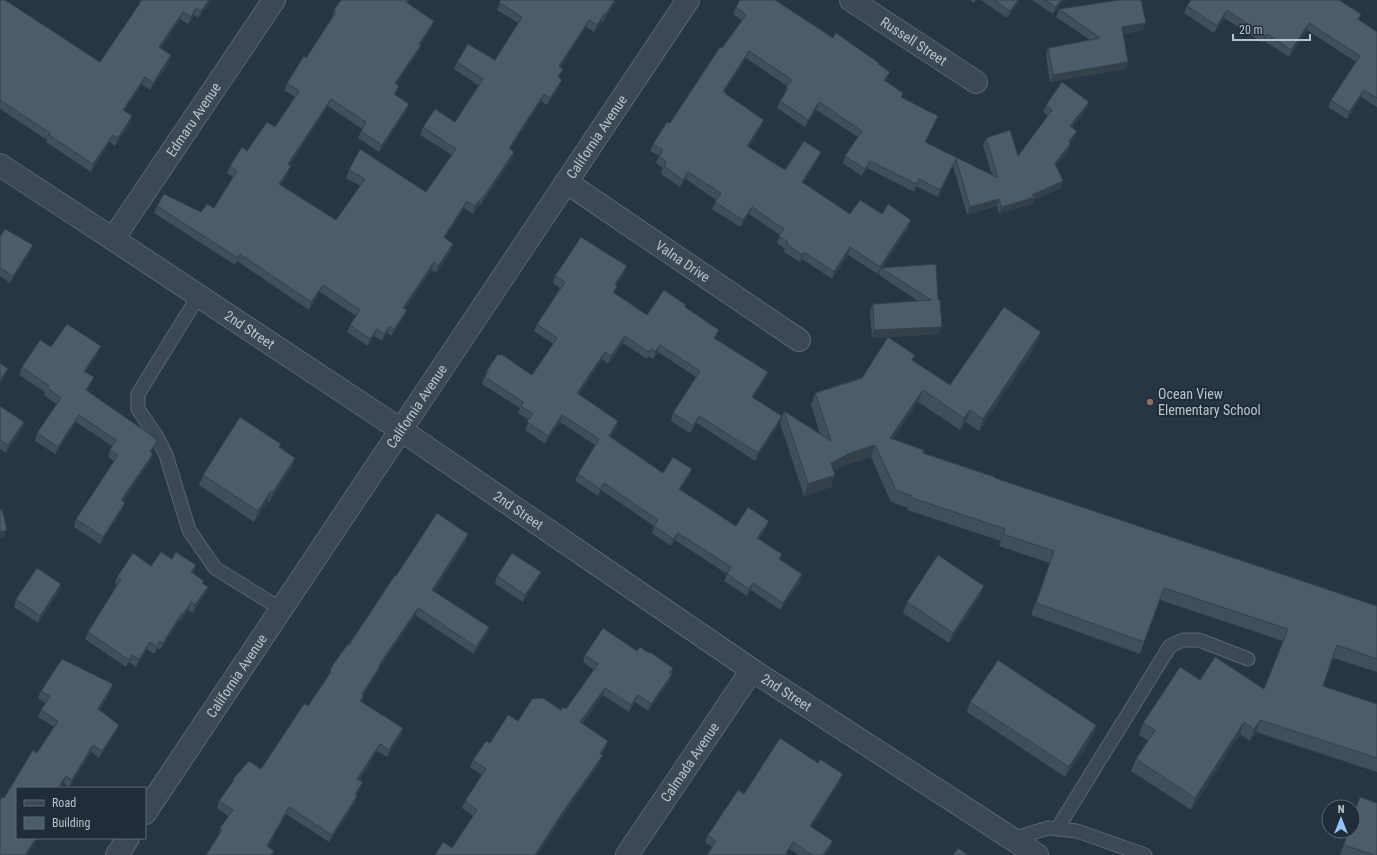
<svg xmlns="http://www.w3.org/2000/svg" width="1377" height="855" font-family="'Roboto Condensed',sans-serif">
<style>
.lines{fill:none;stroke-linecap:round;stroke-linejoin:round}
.lane-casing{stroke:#5a6671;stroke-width:15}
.street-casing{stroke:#5a6671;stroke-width:24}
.lane{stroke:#3c4854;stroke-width:13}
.street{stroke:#3c4854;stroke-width:22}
.wall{fill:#404f5b}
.shaded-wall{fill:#34404a}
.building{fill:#4b5c6a;stroke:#34404a}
.education-dot{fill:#8d6e63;stroke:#202d39;stroke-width:1.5}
.labels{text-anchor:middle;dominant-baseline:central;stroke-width:4;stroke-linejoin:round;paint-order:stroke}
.street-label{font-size:14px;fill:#b9c3cd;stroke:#202d39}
.poi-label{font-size:14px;fill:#b9c3cd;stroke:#202d39;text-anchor:start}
</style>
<rect width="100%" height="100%" fill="#273644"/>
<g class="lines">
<defs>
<path id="lane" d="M199 295 138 394V409L157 437 166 455 189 530 215 568 281 609
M1057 829 1170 646 1183 640H1199L1248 659
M1012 839 1048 828 1077 831 1145 855"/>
<g id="street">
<path id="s1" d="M851 0 976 82"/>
<path id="s2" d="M0 165 113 239 401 430 752 670 1037 855"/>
<path id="s3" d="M566 182 799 340"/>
<path id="s4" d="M113 239 274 0"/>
<path id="s5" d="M145 813 688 0"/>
<path d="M117 855 128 838"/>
<path id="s6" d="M627 855 752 670"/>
</g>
</defs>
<use href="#lane" class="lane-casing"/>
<use href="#street" class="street-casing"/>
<use href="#lane" class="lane"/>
<use href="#street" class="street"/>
</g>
<path class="wall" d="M0 0 100 62 140 3 139 2 140 0H212L198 18 194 15 188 24 180 19 161 48 171 55 169 63 150 90 142 84 124 111 130 123 115 146 110 142 91 172 46 142 47 140 0 109Z
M341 0H409L407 3 434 21 431 29 420 45 418 52 396 84 399 86 395 95 406 111 379 152 358 138 362 129 328 106 290 165 291 166 288 173 281 185 336 220 360 186 346 178 349 170 426 192 452 155 420 135 423 127 455 122 479 86 454 69 457 62 495 60 518 23 497 10 501 0H617L603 22 602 21 594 32 586 27 560 67V76L559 78V87L547 105 541 101 510 149 512 159 480 206 479 205 473 214 464 208 445 238 453 244 451 251 436 273 431 270 405 309 407 310 404 317 391 336 387 333 382 341 374 336 368 346 347 332 350 325 356 316 320 292 309 310 237 261 235 265 154 213 157 206 201 212 214 208 233 177 227 173 230 166 275 127 295 97 284 90 287 83 306 58 332 18V17L334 10Z
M740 0H776L833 38 878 64 887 79 886 81 902 98 938 116 935 123 925 142 992 175 983 145 986 138 1018 156 1048 116 1043 112 1046 105 1089 102 1086 109 1072 128 1077 131 1074 138 1070 144 1068 152 1056 165 1063 181 1061 188 1034 200 1033 204 999 214 997 206 967 215 953 166 938 197 916 186 914 192 867 168 862 176 843 163 845 156 858 137 816 110 805 127 777 108 780 101 784 95 787 86 746 58 724 92 726 95 761 127 749 147 785 170 818 159 803 183 850 214H882L909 227 882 268 936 264 939 334 872 338 870 311 873 304 918 301 879 275 880 270 878 274 848 255 832 279 802 259 800 262 784 252 785 249 777 243 780 235 749 214 740 227 712 209 716 200 686 179 680 187 661 174 663 168 656 163 659 156 650 151 653 144 670 123 742 21 733 14 736 7Z
M970 0H976L974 3Z
M981 0H1020L1007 18Z
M1032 0H1063L1053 14Z
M1187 6 1361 14 1359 20 1377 32V107L1361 97 1347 119 1328 107 1331 100 1356 62 1307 30 1289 57 1264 41 1263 43 1224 18 1214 33 1184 13Z
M1059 9 1143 30 1123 34 1128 62 1126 69 1050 82 1046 55 1048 48 1090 40 1056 17Z
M0 237 30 252 10 283 0 276Z
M624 273 616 285 615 293 647 315 685 307 716 338 715 339 765 379 753 398 779 423 755 461 697 423 690 433 671 421 673 413 696 377 658 352 653 359 648 356 647 359 623 343 608 364 602 359 579 394 618 421 616 428 610 437 663 473 692 469 689 476 680 490 736 526 766 528 759 539 782 554 780 559 800 582 780 610 751 590 747 596 724 581 727 574 675 540 671 546 652 533 654 526 601 490 598 496 575 481 578 474 595 445 560 422 545 444 525 430 529 420 518 413 520 408 482 384 486 372 500 356 532 375 553 344 534 331 537 324 560 288 553 283 555 276Z
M1037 344 979 431 966 422 960 430 918 402 893 439 923 453 995 478 1377 606V672L1333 658 1323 686 1377 704V772L1256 732 1250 741 1240 734 1191 810 1131 771 1136 759 1148 741 1139 735 1143 723 1200 680 1264 689 1283 641 1160 600 1140 654 1031 615 1050 563 999 546 1001 541 907 510 908 508 891 502 871 457 845 465 834 471 831 487 804 496 780 423 784 411 820 434 811 405 815 393 913 361 950 385Z
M51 347 98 353 85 372 94 377 91 384 87 391 157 441 154 449 151 453 150 461 123 501 122 510 100 544 74 527 76 519 114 461 108 457 110 450 112 446 76 422 55 454 35 441 37 433 56 404 44 395 45 392 19 375 22 367Z
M0 406 24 422 22 429 6 453 0 449Z
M280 448 295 458 291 468 269 503 268 501 254 522 199 485 203 475Z
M466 541 434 591 489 627 487 634 474 654 415 615 380 667 377 673 364 694 362 702 401 735 387 757 377 751 359 780 363 782 360 789 356 795 355 803 329 842 286 814 268 847 274 851 272 855H206L218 836 220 828 228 816 217 808 219 801 232 783 233 779 261 769 308 706 328 676 330 671 396 576Z
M172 559 196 565 193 573 204 581 203 584 208 587 205 594 193 613 188 610 180 621H179L160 650 157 648 154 654 147 649 136 667 129 662 126 667 85 639 88 632 117 586 115 584 117 577Z
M497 576 538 579 523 602 495 584Z
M59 591 38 623 14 607 16 599Z
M980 596 949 643 903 613 907 602Z
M637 651 649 653 673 668 671 674 669 682 648 711 635 702 629 712 603 695 582 724 606 748 601 754 600 762 560 820 537 855H435L452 848 473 816 462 808 465 801 482 775 470 767 473 760 490 743 518 721 561 710 566 709 594 670 583 662 585 655Z
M41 691H111L100 710 116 732 99 758 91 752 69 787 64 783 60 788H17V838H37L35 843 27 855H0L4 798 37 753 54 727 38 717 41 710 45 703 38 698Z
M970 702 1096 725 1093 736 1065 777 967 712Z
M840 781 811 827 830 848 825 855H799L790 849 712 847 705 842 708 835 744 794Z
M1360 797 1377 855H1340L1348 831H1353V816Z"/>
<path class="shaded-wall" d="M209 0H212L198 18 201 11Z
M615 0H617L603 22 605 15Z
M1018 0H1020L1007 18 1010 11Z
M1061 0H1063L1053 14 1056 7Z
M196 8 194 15 188 24 191 17Z
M1227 10 1224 18 1214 33 1217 26Z
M183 12 180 19 157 54 159 47Z
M604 14 602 21 594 32 597 25Z
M589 20 586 27 556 73 559 66Z
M434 21 431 29 416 51 419 44Z
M1146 23 1143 30 1120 34 1122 27Z
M1309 23 1307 30 1289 57 1291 50Z
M1267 34 1264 41 1263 43 1265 36Z
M421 45 418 52 392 90 395 83Z
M749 51 746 58 720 98 723 91Z
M171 55 169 63 150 90 153 83Z
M1128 62 1126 69 1050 82 1053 75Z
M563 69 560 76 555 84 558 77Z
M890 72 887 79 882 88 884 80Z
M145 77 142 84 120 117 123 110Z
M562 80 559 87 547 105 550 98Z
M399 86 396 93 391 101 394 94Z
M1364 90 1361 97 1347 119 1349 112Z
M544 94 541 101 506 155 509 148Z
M331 99 328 106 286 171 288 164Z
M819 102 816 110 805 127 808 120Z
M1089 102 1086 109 1068 134 1070 126Z
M409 104 406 111 379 152 382 145Z
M132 116 130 123 115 146 118 138Z
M938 116 935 123 922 149 925 142Z
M764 120 761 127 745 153 747 146Z
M1077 131 1074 138 1067 149 1069 141Z
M113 135 110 142 91 172 93 164Z
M1070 144 1068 152 1052 170 1055 163Z
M514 152 512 159 480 206 483 198Z
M821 152 818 159 799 189 802 182Z
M956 159 953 166 938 197 940 190Z
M870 161 867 168 862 176 865 169Z
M291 166 288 173 277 191 279 184Z
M688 172 686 179 680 187 683 180Z
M1063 181 1061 188 1034 200 1033 204 999 214 1002 207 1032 195Z
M481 198 479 205 473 214 475 206Z
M999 199 997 206 967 215 970 207Z
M467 201 464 208 441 244 444 237Z
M752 207 749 214 740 227 743 220Z
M911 220 909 227 882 268H881L878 274 880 267Z
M453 244 451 251 436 273 438 266Z
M33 245 30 252 10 283 13 276Z
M850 247 848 255 832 279 834 272Z
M804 252 802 259 800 262 802 255Z
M434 262 431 270 401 315 403 308Z
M627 266 624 273 612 292 615 284Z
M323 285 320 292 309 310 311 302Z
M407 310 404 317 391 336 394 329Z
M390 326 387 333 382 341 384 334Z
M942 327 939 334 872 338 874 330Z
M377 329 374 336 368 346 370 339Z
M719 330 716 338 711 345 714 338Z
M1041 332 1037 344 979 431 983 419Z
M625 336 623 343 608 364 611 356Z
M660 345 658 352 653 359 655 352Z
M101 346 98 353 81 378 84 371Z
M605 352 602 359 574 400 577 393Z
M8 369 5 376 0 384V380Z
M768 372 765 379 749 404 752 397Z
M94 377 91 384 83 397 86 390Z
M923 390 918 402 886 450 890 438Z
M970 410 966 422 960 430 964 418Z
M79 415 76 422 55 454 58 447Z
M562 415 560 422 545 444 548 436Z
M699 416 697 423 690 433 693 426Z
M782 416 779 423 755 461 758 453Z
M618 421 616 428 606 443 609 436Z
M24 422 22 429 6 453 8 445Z
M157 441 154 449 147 459 150 452Z
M875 445 871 457 845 465 827 475 831 463 850 453Z
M153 454 150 461 119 508 121 500Z
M295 458 291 468 269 503 273 492Z
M692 469 689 476 676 496 679 489Z
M835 475 831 487 804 496 808 484Z
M604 483 601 490 598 496 600 489Z
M271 491 268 501 254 522 258 511Z
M125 503 122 510 100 544 103 537Z
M769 521 766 528 755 545 757 538Z
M7 530 4 537 0 538V532Z
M678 533 675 540 671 546 673 539Z
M468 534 466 541 430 597 432 590Z
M196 565 194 572 189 579 191 572Z
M541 572 538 579 523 602 525 595Z
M802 574 800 582 780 610 783 603Z
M753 583 751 590 747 596 749 589Z
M61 584 59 591 38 623 40 616Z
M984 586 980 596 949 643 953 633Z
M208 587 205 594 193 613 195 605Z
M191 602 188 610 180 621 183 614Z
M418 608 415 615 380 667 377 673 360 700 364 695 362 702 357 708 362 694 379 665Z
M182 613 179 621 160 650 163 643Z
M489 627 487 634 474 654 476 647Z
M150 642 147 649 136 667 139 659Z
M132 655 129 662 126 667 129 660Z
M672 674 669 682 648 711 651 704Z
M113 684 111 691 96 717 98 709Z
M605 688 603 695 577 730 580 722Z
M638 695 635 702 629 712 631 705Z
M1260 720 1256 732 1250 741 1254 729Z
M1244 722 1240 734 1191 810 1195 798Z
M119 725 116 732 99 758 102 751Z
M1096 725 1093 736 1065 777 1069 767Z
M403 728 401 735 387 757 389 750Z
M608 741 606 748 597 761 600 754Z
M380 744 377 751 354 786 357 779Z
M93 745 91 752 69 787 72 780Z
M603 755 600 762 560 820 537 855H535L562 813Z
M843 774 840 781 807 833 810 826Z
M66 776 64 783 60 788H58Z
M363 782 360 789 352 802 355 794Z
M357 796 355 803 329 842 332 835Z
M289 807 286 814 265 854 267 846Z
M36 838H37L35 843 27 855H25Z
M833 841 830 848 825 855H823Z
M793 842 790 849 787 855H785Z"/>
<path class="building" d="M0 0H5L100 62 142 0H209L201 11 196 8 191 17 183 12 159 47 171 55 153 83 145 77 123 110 132 116 118 138 113 135 93 164 49 135 50 133 0 100Z
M341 0H407L406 2 434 21 419 44 421 45 395 83 399 86 394 94 409 104 382 145 361 131 366 122 331 99 288 164 291 166 279 184 336 220 365 179 349 170 360 149 426 192 456 149 423 127 435 109 455 122 483 79 457 62 468 44 495 60 522 17 499 2 501 0H615L605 15 604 14 597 25 589 20 559 66 563 69 558 77 562 80 550 98 544 94 509 148 514 152 483 198H481L475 206 467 201 444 237 453 244 438 266 434 262 403 308 407 310 394 329 390 326 384 334 377 329 370 339 350 325 360 310 323 285 311 302 240 254 238 258 157 206 164 194 201 212 207 204 214 208 237 171 230 166 242 147 247 151 267 122 275 127 299 91 287 83 304 56 306 58 336 12 334 10Z
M740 0H775L833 38 836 33 879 63 878 64 890 72 884 80 903 93 901 97 938 116 925 142 998 178 986 138 1010 130 1018 156 1052 110 1046 105 1062 82 1089 102 1070 126 1077 131 1069 141 1070 144 1055 163 1063 181 1032 195 1035 197 1002 207 999 199 970 207 956 159 940 190 919 179 916 184 870 161 865 169 845 156 862 131 819 102 808 120 780 101 788 89 786 87 792 80 749 51 723 91 726 93V94L764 120 747 146 785 170 804 141 821 152 802 182 850 214 860 200 882 214 888 204 911 220 880 267 850 247 834 272 804 252 802 255 787 244 788 242 779 236 784 229 752 207 743 220 715 202 721 193 688 172 683 180 664 166 666 162 659 156 663 150 653 144 667 122 670 123 720 47 722 48 746 15 736 7Z
M994 0H1018L1010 11Z
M1045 0H1061L1056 7Z
M1119 0H1141L1146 23 1122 27 1128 62 1053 75 1048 48 1100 38 1059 9Z
M1191 0H1339L1361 14 1358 19 1377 32V98L1364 90 1349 112 1331 100 1360 56 1309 23 1291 50 1267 34 1265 36 1227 10 1217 26 1187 6Z
M5 229 33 245 13 276 0 268V237Z
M581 237 627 266 615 284 617 286 613 292 647 315 664 290 686 305 685 307 719 330 714 338 768 372 752 397 782 416 758 453 699 416 693 426 673 413 700 371 660 345 655 352 651 349 649 352 625 336 611 356 605 352 577 393 618 421 609 436 663 473 673 457 692 469 679 489 736 526 748 507 769 521 757 538 782 554 779 559 802 574 783 603 753 583 749 589 727 574 731 567 678 533 673 539 654 526 658 520 604 483 600 489 578 474 599 439 562 415 548 436 527 422 533 414 521 406 523 402 485 377 488 373 486 372 498 354 500 356 501 354 532 375 557 338 537 324 565 282 555 276Z
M936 264 938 300H940L942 327 874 330 873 304 931 300 881 268Z
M1004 307 1041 332 983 419 970 410 964 418 923 390 890 438 924 450 923 453 995 477V478L1377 606V659L1337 645 1323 686 1377 704V758L1260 720 1254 729 1244 722 1195 798 1136 759 1155 730 1143 723 1180 667 1200 680 1215 657 1264 689 1288 629 1164 588 1144 642 1036 603 1054 551 1003 534 1005 529 912 498V496L896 490 875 445 850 453 831 463 835 475 808 484 784 411 831 441 815 393 862 378 888 337 915 355 912 360 950 385Z
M67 324 101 346 84 371 94 377 86 390 155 438 157 441 150 452 153 454 121 500 125 503 103 537 76 519 118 455 110 450 116 440 79 415 58 447 37 433 61 398 47 388 49 386 22 367 40 340 51 347Z
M0 363 8 369 0 380Z
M0 406 24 422 8 445 0 440Z
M240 417 281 444 279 447 295 458 273 492 271 491 258 511 203 475Z
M2 509 7 530 0 532V510Z
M437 513 468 534 432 590 489 627 476 647 418 608 379 665 380 666 362 694 364 695 360 701 403 728 389 750 380 744 357 779 363 782 355 794 357 796 332 835 289 807 267 846 274 851 271 855H206L222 830 220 828 233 810 219 801 234 780 233 779 249 761 261 769 304 704 308 706 331 672 330 671 332 666 348 644 349 645 395 575 396 576Z
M161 552 172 559 176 552 196 565 191 572 204 581 202 583 208 587 195 605 191 602 183 614 182 613 163 643 160 641 157 647 150 642 139 659 132 655 129 660 88 632 121 579 117 577 133 553 151 566Z
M512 553 541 572 525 595 497 576Z
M938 555 984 586 953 633 907 602Z
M37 568 61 584 40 616 16 599Z
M603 628 637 651 640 647 649 653 650 652 673 668 669 673 672 674 651 704 638 695 631 705 605 688 580 722 608 741 600 754 603 755 562 813 535 855H435L443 842 452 848 477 810 465 801 486 769 473 760 486 741 490 743 508 715 518 721 532 699 543 698 561 710 563 707 566 709 598 664 585 655Z
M62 659 113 684 98 709 119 725 102 751 93 745 72 780 66 776 58 788H17V838H36L25 855H0V800L2 797 4 798 33 750 37 753 58 721 41 710 50 696 41 691Z
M998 660 1096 725 1069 767 970 702Z
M780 738 818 763 820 759 843 774 810 826 833 841 823 855H812L793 842 785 855H707L716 841 708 835 738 790 744 794Z
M1360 797 1377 803V855H1375L1344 845 1348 831H1353V817Z
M958 848 968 855H953Z"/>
<circle class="education-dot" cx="1150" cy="402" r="4"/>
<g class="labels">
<g class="street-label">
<text stroke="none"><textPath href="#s1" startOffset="75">Russell Street</textPath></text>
<text stroke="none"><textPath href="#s4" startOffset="144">Edmaru Avenue</textPath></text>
<text stroke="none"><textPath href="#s5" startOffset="813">California Avenue</textPath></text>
<text stroke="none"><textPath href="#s3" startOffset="141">Valna Drive</textPath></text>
<text stroke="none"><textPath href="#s2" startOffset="299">2nd Street</textPath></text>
<text stroke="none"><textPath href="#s5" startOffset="489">California Avenue</textPath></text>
<text stroke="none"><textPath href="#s2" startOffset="623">2nd Street</textPath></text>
<text stroke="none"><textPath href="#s5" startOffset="165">California Avenue</textPath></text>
<text stroke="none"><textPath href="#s2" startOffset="947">2nd Street</textPath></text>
<text stroke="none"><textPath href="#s6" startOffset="112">Calmada Avenue</textPath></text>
</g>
<g class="poi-label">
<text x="1158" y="394">Ocean View<tspan x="1158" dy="16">Elementary School</tspan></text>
</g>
</g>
<rect x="16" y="787" width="130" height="52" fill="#202d39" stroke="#5d6974"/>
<rect x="24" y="800" width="20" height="6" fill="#3c4854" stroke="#5d6974"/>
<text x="52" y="807" font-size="12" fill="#b9c3cd">Road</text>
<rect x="24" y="817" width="20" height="12" fill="#4b5c6a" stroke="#5d6974"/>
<text x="52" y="827" font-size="12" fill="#b9c3cd">Building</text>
<g transform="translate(1341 819)"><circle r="19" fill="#202d39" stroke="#5d6974"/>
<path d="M0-3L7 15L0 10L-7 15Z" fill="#92c3f9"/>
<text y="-6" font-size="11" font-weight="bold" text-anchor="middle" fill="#b9c3cd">N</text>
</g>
<path d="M1233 34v6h77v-6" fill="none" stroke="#b9c3cd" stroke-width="2"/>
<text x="1239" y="34" font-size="12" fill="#b9c3cd" stroke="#202d39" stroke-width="3" paint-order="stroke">20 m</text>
</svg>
